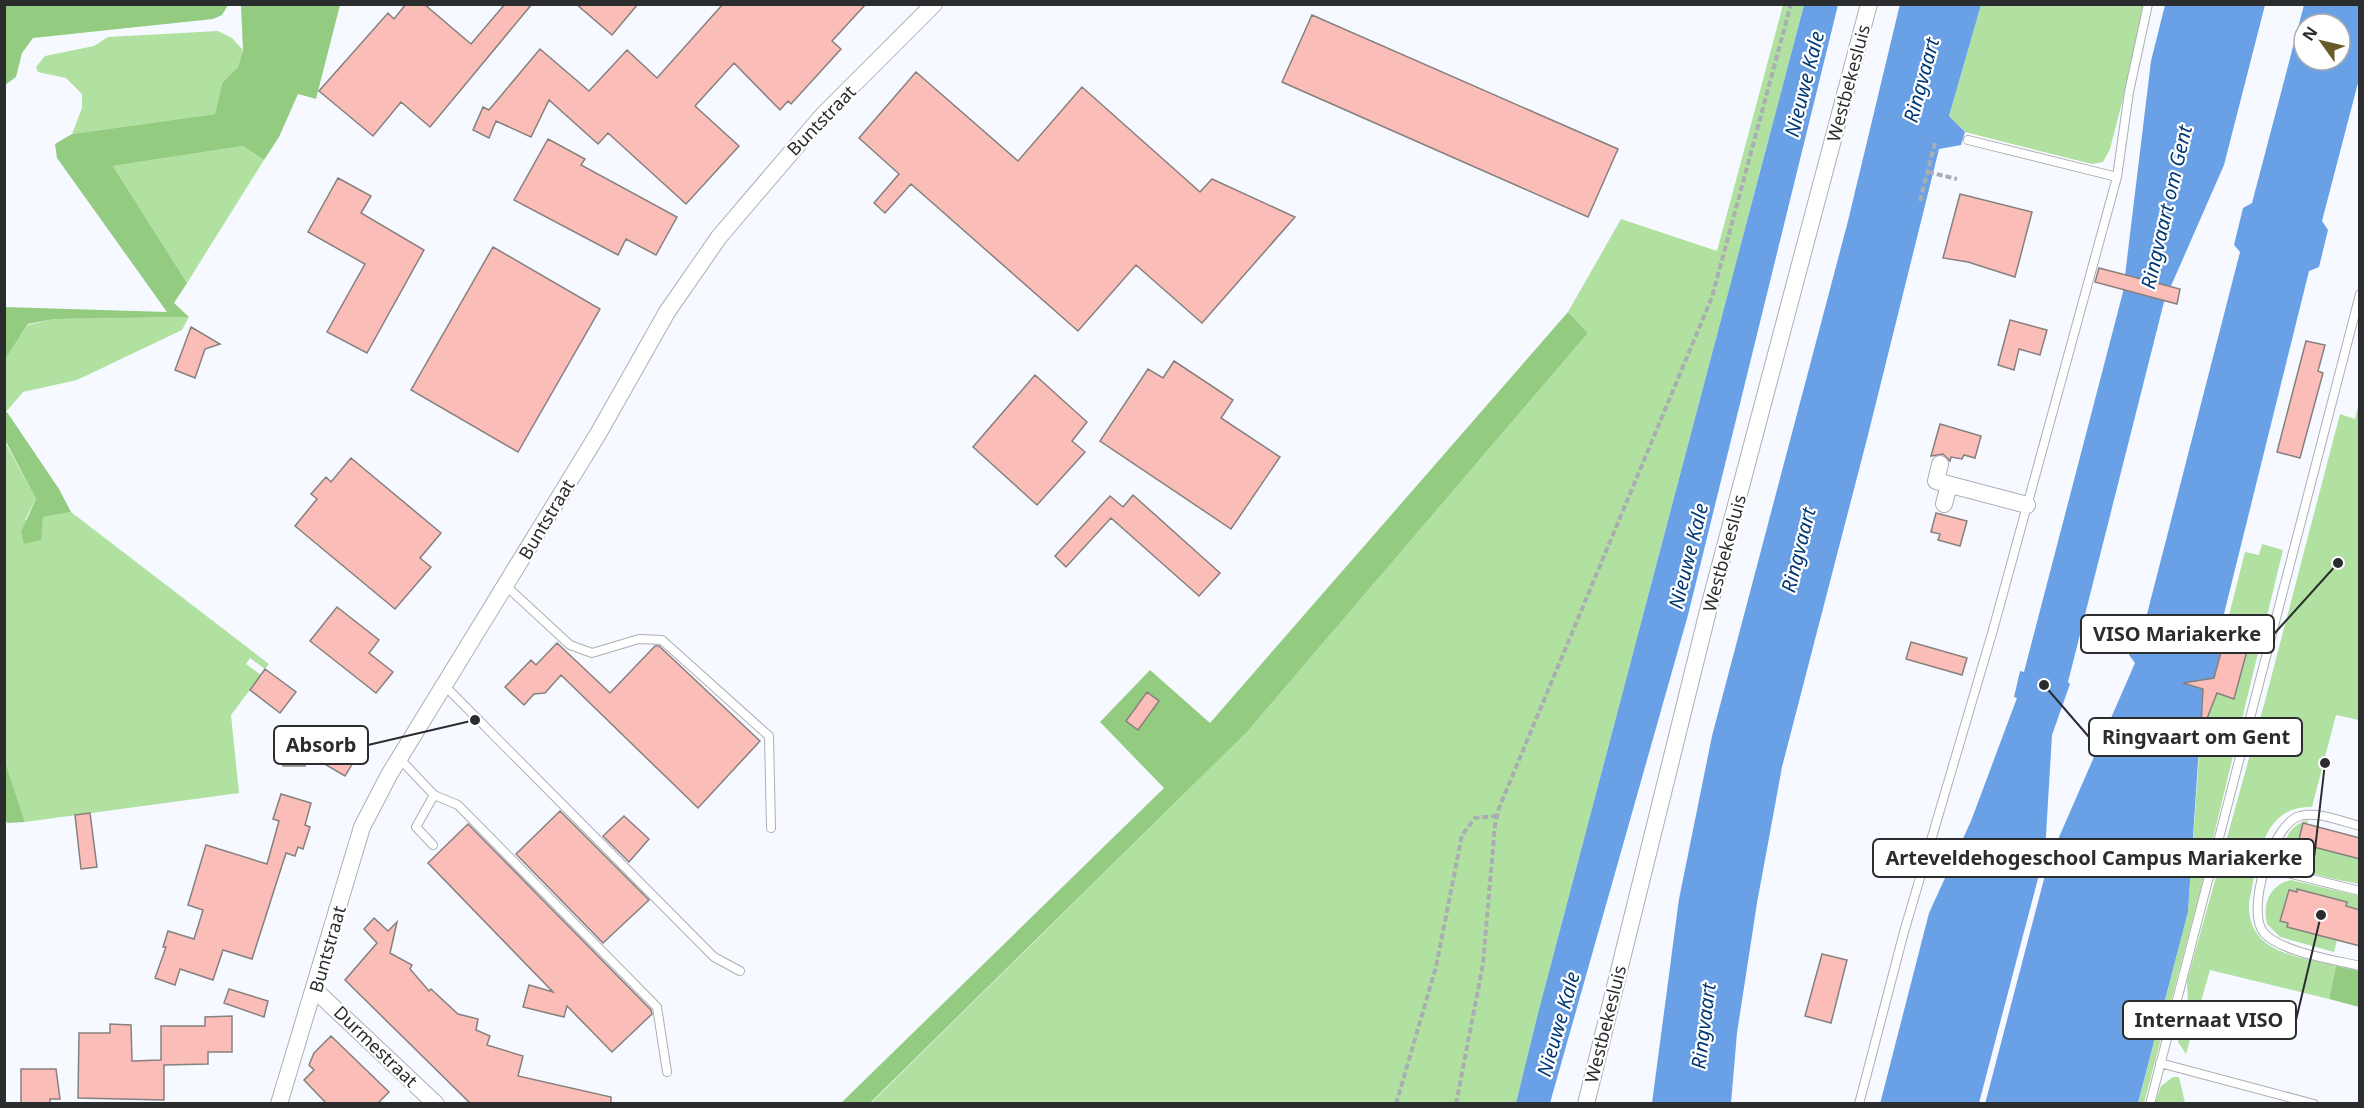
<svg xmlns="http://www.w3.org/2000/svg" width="2364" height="1108" font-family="'Noto Sans',sans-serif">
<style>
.green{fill:#b0e1a1}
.forest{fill:#93cc81}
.water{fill:#6aa1e6;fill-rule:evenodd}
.building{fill:#fabdb7;stroke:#86807f;stroke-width:1.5}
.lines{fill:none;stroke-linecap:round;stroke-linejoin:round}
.lane-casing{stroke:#acafb4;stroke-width:10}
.street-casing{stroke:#acafb4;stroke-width:18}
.path{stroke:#aaadb1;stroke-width:4;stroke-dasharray:6 3;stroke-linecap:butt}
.lane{stroke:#fff;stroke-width:8}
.street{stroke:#fff;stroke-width:16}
.labels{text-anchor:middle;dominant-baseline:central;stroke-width:4.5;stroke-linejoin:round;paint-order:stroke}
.street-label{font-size:18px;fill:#2b2c2e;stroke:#fff}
.water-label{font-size:20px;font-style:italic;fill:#003976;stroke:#fff}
.leader{fill:none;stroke:#2b2c2e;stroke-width:2}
.callout-dot{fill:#2b2c2e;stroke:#fff;stroke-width:2}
.callout{fill:#fff;stroke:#2b2c2e;stroke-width:2}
.callout-label{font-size:20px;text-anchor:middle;font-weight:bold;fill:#2b2c2e}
</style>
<rect width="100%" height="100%" fill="#f6f9ff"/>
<path class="green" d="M1783 5H1804L1537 1017 1516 1103 870 1104 1247 732 1588 333 1568 312 1621 219 1717 251Z
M1981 5H2147L2110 149 2103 162 2092 164 1965 132 1949 116Z
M218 31 232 38 243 50 238 67 222 83 215 114 72 134 82 108V94L66 78 38 72 36 67 45 56 94 46 108 37Z
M243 146 264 160 187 283 113 166Z
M189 317 182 330 77 380 23 392 5 413 4 359 28 325 55 319Z
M2359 403V720L2336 715 2312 807C2259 806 2258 864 2249 903 2247 954 2298 956 2336 966L2329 999 2210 970 2186 1054 2178 1042 2188 1006 2187 981 2265 701 2340 414 2355 419Z
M4 440 36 499 25 520 71 512 269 664 265 669 250 658 246 664 261 675 231 715 239 793 25 822 4 758Z
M2262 544 2283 550 2201 888 2144 1103 2138 1104 2188 912 2203 701 2213 703 2217 693 2235 698 2247 648 2230 642 2237 616 2229 615 2245 552 2259 555Z
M2308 820 2307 824H2303L2299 843 2359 859V884C2338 879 2274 873 2287 837 2291 828 2299 822 2308 820Z
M2291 880 2359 896V910L2346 906 2347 902 2298 889 2297 892 2288 890 2280 921 2288 923V927L2337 940 2334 952 2280 937 2267 924C2262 903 2270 885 2291 880Z
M2173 1077H2179L2185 1103H2155L2161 1086Z"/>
<path class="forest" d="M5 4H228V5L222 15 213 19 33 38 22 53 16 77 5 85Z
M241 5H340L316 99 298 94 279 137 264 160 243 146 113 166 187 283 174 303 189 317 55 319 28 324 5 359V307L167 312 57 158 55 144 72 134 215 114 222 83 238 67 243 50Z
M1568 312 1588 333 1247 732 870 1103 840 1104 1164 788 1100 722 1150 670 1210 723Z
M7 412 59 489 71 512 43 517 41 540 24 544 21 532 36 499 5 440V413Z
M5 758V761L25 822 7 823 5 817Z
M2336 966 2359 971V1007L2329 999Z"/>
<path class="water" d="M1900 4 1981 5 1949 116 1965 132 1961 145 1939 149 1868 435 1782 767 1757 903 1737 1033 1731 1103H1652L1679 899 1712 736 1848 221Z
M1804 5H1838L1688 615 1550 1103H1516L1537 1017Z
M2165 5H2265L2224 165 2164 302 2068 682 2070 684 2052 735 2045 852 1979 1103 1880 1104 1929 913 1971 821 2017 698 2014 697 2020 671 2024 672 2123 292 2151 61Z
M2304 5H2359V79L2322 221 2328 230 2319 267 2309 271 2218 638 2224 641 2214 678 2206 679 2203 687 2188 912 2138 1103 1985 1104 2049 860 2135 663 2129 655 2139 614 2146 618 2240 252 2234 245 2243 208 2252 203ZM2304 24H2340V60H2304Z"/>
<path class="building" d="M406 4H424L471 44 505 4H532L430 127 401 102 373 136 319 91 388 13 394 19Z
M576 4H638L612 35Z
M723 4H866L832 41 841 49 791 104 788 101 780 110 734 63 695 106 739 146 686 204 608 133 598 144 549 100 531 137 496 121 489 138 473 130 483 107 489 110 540 49 589 91 627 50 657 78Z
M1312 15 1618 149 1588 217 1282 82Z
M916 72 1018 161 1082 87 1200 192 1212 179 1295 217 1202 323 1136 265 1078 331 911 184 885 213 874 203 899 174 859 138Z
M548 139 585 159 581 165 677 217 656 255 626 239 618 255 514 200Z
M338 178 371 196 361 213 424 250 367 353 327 332 365 264 308 232Z
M1960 194 2032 212 2015 277 1968 262 1943 258Z
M493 247 600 309 518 452 411 390Z
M2099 268 2180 289 2177 304 2095 282Z
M2010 320 2047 330 2040 355 2019 349 2014 370 1998 365Z
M191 327 220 344 205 349 195 378 175 370Z
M2306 341 2325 345 2318 371 2323 373 2300 458 2277 452Z
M1174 361 1233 400 1221 418 1280 457 1231 529 1100 441 1148 369 1163 378Z
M1035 375 1087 422 1072 441 1085 452 1037 505 973 447Z
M1940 424 1981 436 1975 458 1964 455 1962 459 1951 457 1950 461 1943 454 1931 456Z
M351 458 441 533 420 558 431 567 395 609 295 526 317 499 311 494 326 477 331 482Z
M1133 495 1220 573 1199 596 1111 518 1066 567 1055 556 1110 496 1123 507Z
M1936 513 1967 521 1960 546 1938 540 1940 534 1931 532Z
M337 607 379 640 369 653 393 672 376 693 310 641Z
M2224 641 2248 647 2234 699 2217 693 2204 726H2201L2203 689 2183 683 2214 678Z
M1911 642 1967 658 1962 675 1906 659Z
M557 643 610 693 655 646H659L760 741 698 808 561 675 545 693 534 694 524 705 505 687 531 660 536 665Z
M265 669 296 692 280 713 250 690Z
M1147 692 1159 701 1138 730 1126 721Z
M283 746H345L359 753 345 776 304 752 305 766H283Z
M281 794 311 803 305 825 310 827 303 849 298 847 295 856 286 853 252 959 223 950 213 980 180 969 175 985 155 978 166 947H163L168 931 194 939 203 910 188 905 206 845 267 864 279 821 273 819Z
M560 811 649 900 603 943 516 854Z
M90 813 97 867 81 869 75 815Z
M624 816 649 839 629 862 603 836Z
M2303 823 2360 838V859L2298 843Z
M468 824 651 1010 652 1014 612 1052 567 1006 564 1017 523 1007 529 985 553 992 428 863Z
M2297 889 2347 902 2346 906 2360 910V946L2287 927 2288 923 2280 921 2289 890 2297 892Z
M374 918 388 931 397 922 390 953 412 965 410 969 429 991 431 989 458 1014 478 1019 476 1030 490 1036 487 1045 523 1056 518 1076 611 1097V1104H471L345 980 377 943 364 929Z
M1822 954 1847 960 1831 1023 1805 1016Z
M229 989 268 1001 264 1017 224 1003Z
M232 1016V1052H208V1064L164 1065V1100L78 1098 79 1033H110V1024L131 1025 132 1061 161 1060V1026H205V1017Z
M331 1036 389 1092 377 1104H327L304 1080 314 1070 309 1065 314 1053Z
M21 1069H56L60 1099H50V1104H21Z"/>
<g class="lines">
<defs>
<path id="lane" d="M1968 140 2117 177
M505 585 570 645 592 653 639 639 662 640 769 736 771 828
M444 685 714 957 740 971
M399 758 434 795 416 827 433 845
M434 795 458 805 657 1007 667 1072
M2360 826C2343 822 2318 811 2300 816 2272 823 2245 912 2264 933 2281 952 2335 960 2360 966
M2267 868 2360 891
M2160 1063 2314 1104
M1859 1104 1904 932 1993 630 2117 177 2129 92 2148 4
M2150 1104 2360 294"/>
<path id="street" d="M1940 464 1936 481 2027 505
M1944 504 1949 485
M315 990 436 1104
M279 1104 362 827 389 775 598 434 667 312 719 237 823 115 934 4
M1586 1104 1709 607 1869 4"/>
</defs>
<use href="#lane" class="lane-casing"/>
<use href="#street" class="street-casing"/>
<path class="path" d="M1928 172 1957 179
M1920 201 1935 143
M1396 1104 1436 967 1462 835 1475 818 1496 816
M1456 1104 1483 964 1495 825 1499 808 1712 297 1791 4"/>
<use href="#lane" class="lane"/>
<use href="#street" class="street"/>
</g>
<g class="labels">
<g class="street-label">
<text transform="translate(1848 83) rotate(-75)">Westbekesluis</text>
<text transform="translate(821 120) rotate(-46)">Buntstraat</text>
<text transform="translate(546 519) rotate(-59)">Buntstraat</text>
<text transform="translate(1724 553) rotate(-75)">Westbekesluis</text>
<text transform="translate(327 949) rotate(-74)">Buntstraat</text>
<text transform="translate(1605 1024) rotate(-76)">Westbekesluis</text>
<text transform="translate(376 1046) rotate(44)">Durmestraat</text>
</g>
<g class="water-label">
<text transform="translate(1921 80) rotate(-75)">Ringvaart</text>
<text transform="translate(1804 84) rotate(-76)">Nieuwe Kale</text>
<text transform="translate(2166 207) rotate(-77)">Ringvaart om Gent</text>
<text transform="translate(1798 550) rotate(-76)">Ringvaart</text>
<text transform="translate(1688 556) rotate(-76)">Nieuwe Kale</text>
<text transform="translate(1558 1024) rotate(-74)">Nieuwe Kale</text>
<text transform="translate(1703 1026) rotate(-83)">Ringvaart</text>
</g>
</g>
<path class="leader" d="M2338 563L2274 634M2044 685L2089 737M475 720L368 745M2325 763L2314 858M2321 915L2296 1020"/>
<g class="callout-dot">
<circle cx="2338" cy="563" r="6"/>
<circle cx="2044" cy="685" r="6"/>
<circle cx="475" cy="720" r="6"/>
<circle cx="2325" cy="763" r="6"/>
<circle cx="2321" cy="915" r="6"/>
</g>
<g class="callout">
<rect x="2081" y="615" width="193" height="38" rx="6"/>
<rect x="2089" y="718" width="213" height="38" rx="6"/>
<rect x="274" y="726" width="94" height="38" rx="6"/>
<rect x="1873" y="839" width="441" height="38" rx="6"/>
<rect x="2123" y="1001" width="173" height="38" rx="6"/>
</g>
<g class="callout-label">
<text x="2177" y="641">VISO Mariakerke</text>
<text x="2196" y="744">Ringvaart om Gent</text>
<text x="321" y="752">Absorb</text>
<text x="2094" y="865">Arteveldehogeschool Campus Mariakerke</text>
<text x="2209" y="1027">Internaat VISO</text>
</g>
<rect width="2364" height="1108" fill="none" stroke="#2b2c2e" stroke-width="12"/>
<g transform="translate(2322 42) rotate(304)"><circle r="28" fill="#ffffff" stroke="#aaabab" stroke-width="1.5"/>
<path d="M0-4.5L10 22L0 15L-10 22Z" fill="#675c29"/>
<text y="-9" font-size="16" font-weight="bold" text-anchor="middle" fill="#2b2c2e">N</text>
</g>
</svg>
